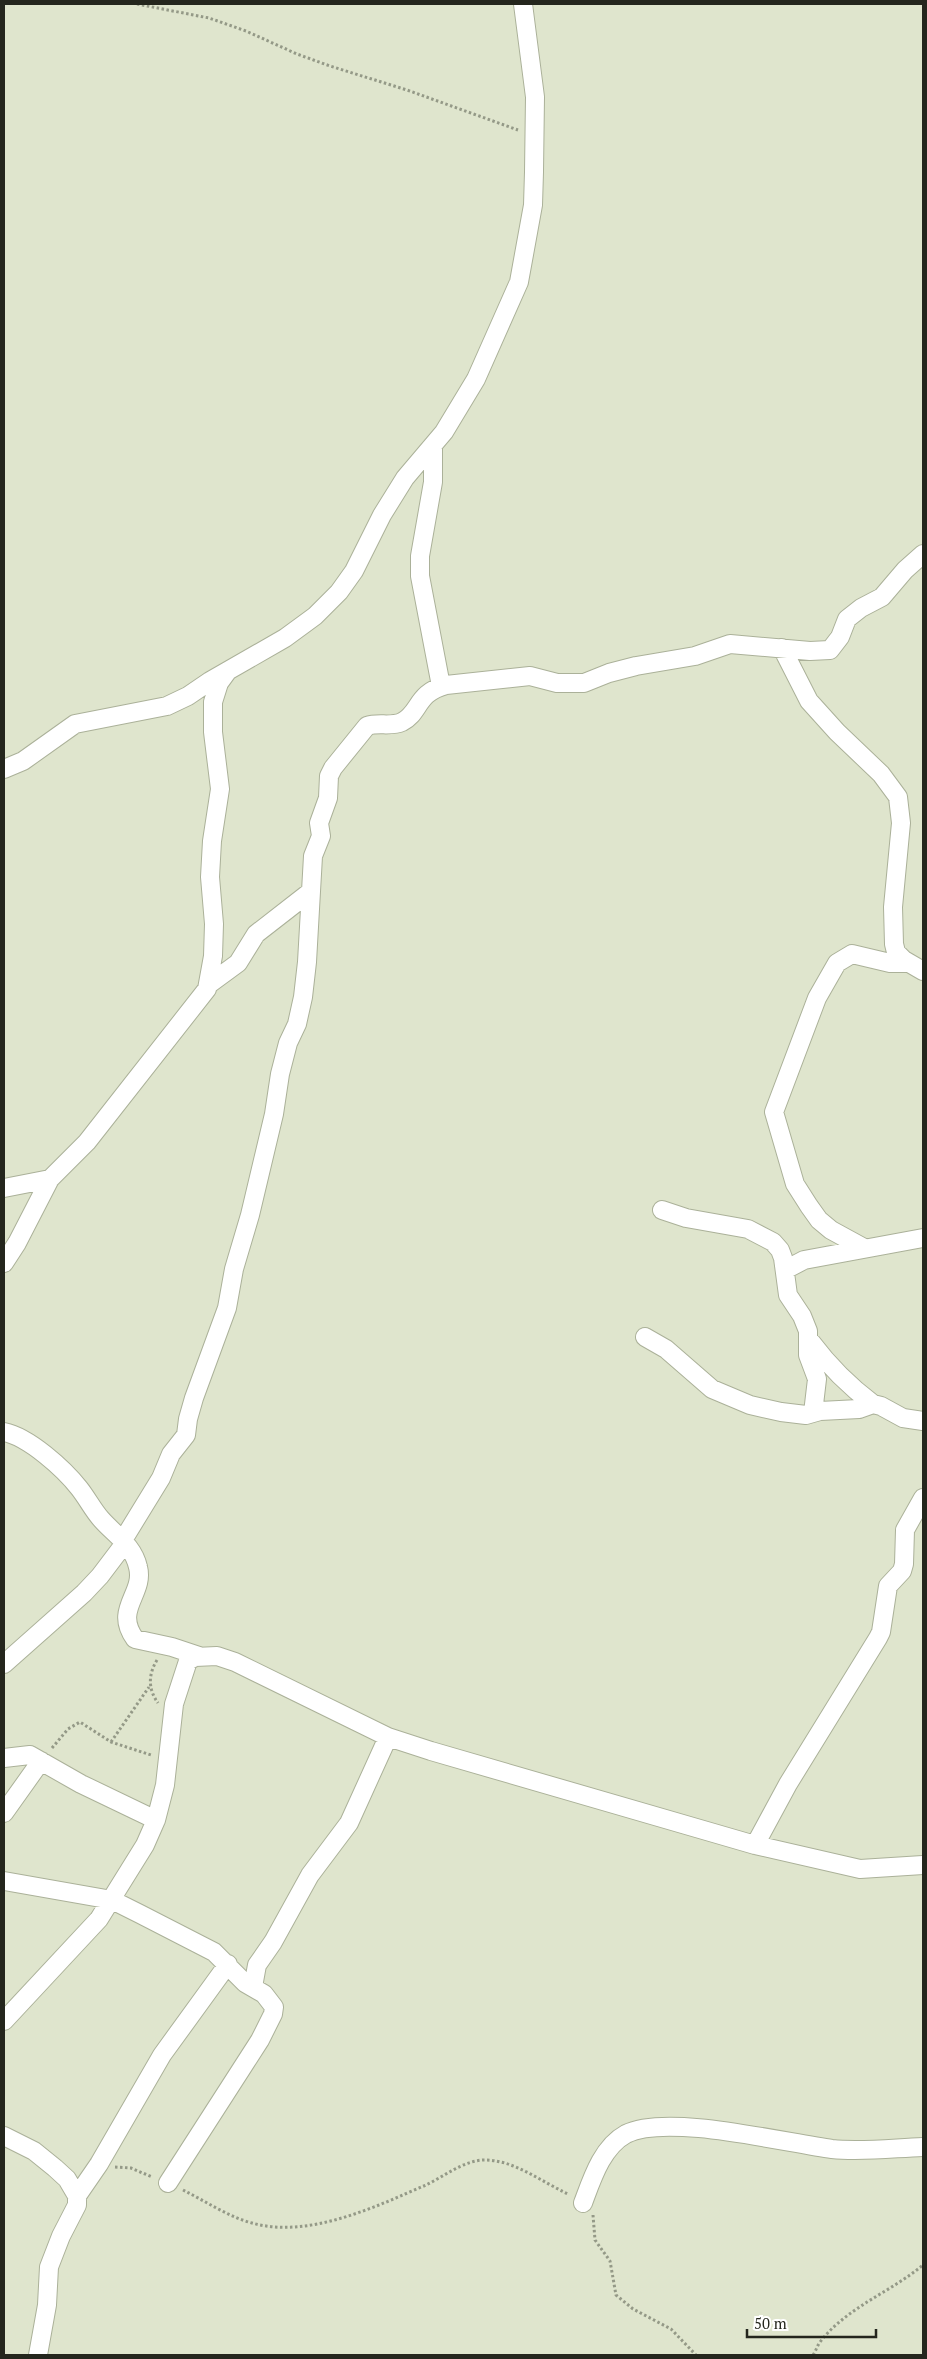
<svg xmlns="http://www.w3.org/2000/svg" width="927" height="2359" font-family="'PT Serif',serif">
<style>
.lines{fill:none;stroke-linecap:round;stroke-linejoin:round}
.minor-casing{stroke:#abb199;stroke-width:20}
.path{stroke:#949987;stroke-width:3;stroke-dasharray:2.5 2.5;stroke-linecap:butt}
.minor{stroke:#fff;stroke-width:18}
</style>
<rect width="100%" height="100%" fill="#dfe5cd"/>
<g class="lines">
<defs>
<path id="minor" d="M433 446V482L420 556V576L441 686
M782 648 809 701 837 732 881 774 898 797 901 823 893 907 894 944 896 952 904 960 923 971
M4 769 23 761 75 724 167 706 188 696 210 681 285 638 315 616 339 592 354 571 382 515 405 478 444 432 476 379 519 282 533 205 534 172 535 97 523 4
M208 985 238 963 256 934 310 892
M4 1188 50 1179
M662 1210 686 1218 748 1229 773 1242 780 1250 783 1258 788 1295 802 1316 808 1331V1355L817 1379 813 1413
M864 1248 831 1230 819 1220 809 1206 795 1184 774 1112 817 998 837 963 852 954 890 963H908
M4 1263 17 1243 50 1179 87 1142 207 989 213 956 214 924 210 877 212 841 220 789 213 732V702L219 683 227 672
M785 1270 804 1260 923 1238
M645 1337 666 1349 712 1389 750 1405 781 1412 806 1415 820 1411 859 1409 873 1404 881 1406 903 1418 923 1421
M811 1342C829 1366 849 1386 873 1404
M4 1432C29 1437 64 1469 79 1488 87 1498 93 1510 101 1519 115 1535 133 1545 138 1567 145 1594 113 1609 135 1639L172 1647 199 1656
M123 1540 161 1478 171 1454 186 1435 188 1419 194 1398 227 1308 234 1269 250 1215 274 1114 280 1074 288 1043 297 1024 303 997 307 962 313 856 321 836 319 823 328 798 329 776 333 768 367 726C378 722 391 727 402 722 420 713 416 693 446 685L530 676 557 683H584L609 673 636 666 695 656 730 644 810 651 830 650 840 637 847 619 861 608 882 597 905 570 923 554
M4 1664 84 1593 100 1576 125 1543
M4 1758 30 1755 81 1784 156 1820
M4 1813 41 1761
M755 1845 788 1784 878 1638 881 1632 888 1586 902 1571 904 1564 905 1530 923 1498
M4 1881 112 1900 140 1914 214 1952 245 1983 264 1994 274 2007 273 2014 260 2040 168 2183
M253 1987 257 1965 273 1942 310 1875 349 1823 388 1737
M4 2021 99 1919 145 1845 156 1820 165 1785 174 1704 188 1661 195 1657 217 1656 235 1662 388 1737 431 1751 755 1845 860 1869 923 1865
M4 2136 34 2151 55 2168 67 2179 77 2196V2205L61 2236 49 2267 47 2305 38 2355
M77 2196 99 2164 162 2055 228 1964
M583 2203C592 2179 602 2147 626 2134 667 2113 785 2143 832 2149 862 2152 894 2148 923 2147"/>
</defs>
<use href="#minor" class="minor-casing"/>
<path class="path" d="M137 4 209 18 246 31 297 54 330 66 407 90 518 130
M157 1660C148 1675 148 1689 158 1703
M111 1742 149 1687
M52 1748 68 1729 80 1722 111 1742 151 1755
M115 2167 131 2168 152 2177
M183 2190C205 2201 229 2217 252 2223 308 2239 375 2207 426 2185 445 2176 464 2160 485 2160 514 2160 542 2182 568 2194
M593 2215 595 2240 610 2261 616 2295 633 2309 671 2329 696 2355
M813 2355C816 2351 817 2346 820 2342 847 2307 891 2292 923 2265"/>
<use href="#minor" class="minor"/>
</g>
<rect width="927" height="2359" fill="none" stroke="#24261d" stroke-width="10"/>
<path d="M747 2329v8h129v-8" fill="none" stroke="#24261d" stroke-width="2.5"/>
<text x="754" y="2329" font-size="15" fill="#24261d" stroke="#ffffff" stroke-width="4" paint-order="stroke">50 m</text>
</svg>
